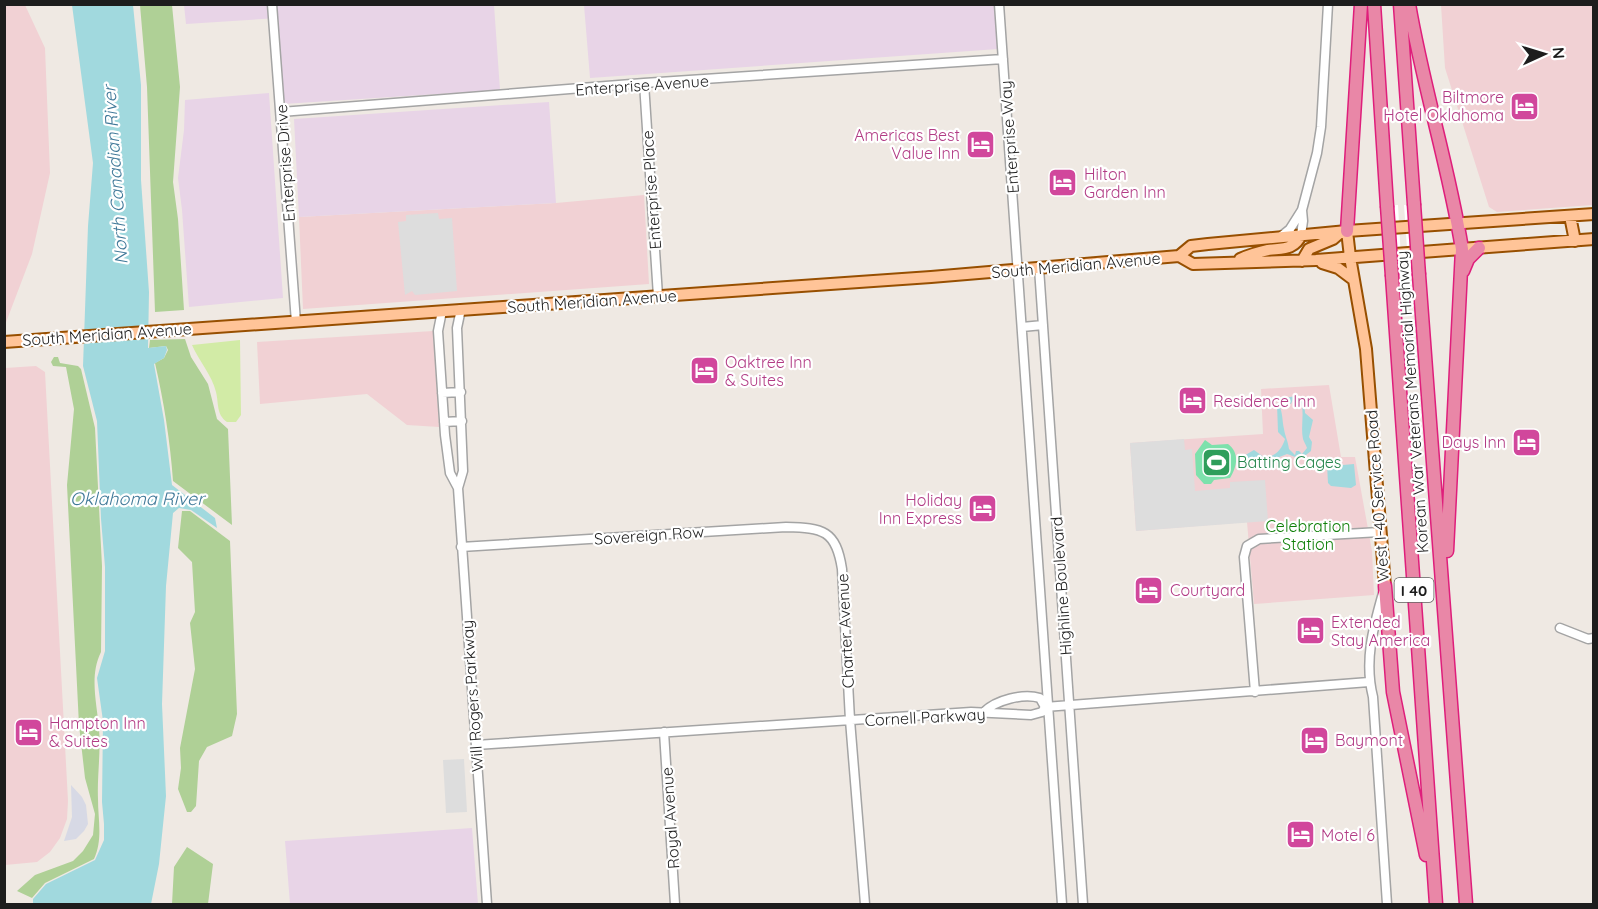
<svg xmlns="http://www.w3.org/2000/svg" width="1598" height="909" font-family="Quicksand,sans-serif">
<style>
.commercial{fill:#f1d1d4}
.industrial{fill:#e8d4e7}
.grass{fill:#d2eba6}
.forest{fill:#afd096}
.pitch{fill:#7de1ac}
.parking{fill:#ddd}
.plaza{fill:#d7d9e5}
.water{fill:#a1d9de;fill-rule:evenodd}
.pier{fill:#fff}
.lines{fill:none;stroke-linecap:round;stroke-linejoin:round}
.minor-casing{stroke:#a4a4a4;stroke-width:11}
.major-casing{stroke:#974f00;stroke-width:14}
.highway-casing{stroke:#df1e7b;stroke-width:15}
.minor{stroke:#fff;stroke-width:8}
.major{stroke:#ffc498;stroke-width:10}
.highway{stroke:#e987a7;stroke-width:12}
.highway-bridge-casing{stroke:#df1e7b;stroke-width:15;stroke-linecap:butt}
.highway-bridge{stroke:#e987a7;stroke-width:12}
.labels{text-anchor:middle;dominant-baseline:central;stroke-width:4.5;stroke-linejoin:round;paint-order:stroke}
.shield{fill:#fff;stroke:#616161;stroke-width:1.5}
.shield-label{font-size:15px;font-weight:bold;fill:#1d1d1d}
.street-label{font-size:16px;fill:#1d1d1d;stroke:#fff}
.hotel-label{font-size:16px;fill:#b23c85;stroke:#fff;text-anchor:start}
.leisure-label{font-size:16px;fill:#27864d;stroke:#fff;text-anchor:start}
.park-label{font-size:16px;fill:#0f7f08;stroke:#fff}
.water-label{font-size:18px;font-style:italic;fill:#3f7898;stroke:#fff}
</style>
<rect width="100%" height="100%" fill="#efe9e3"/>
<path class="commercial" d="M5 4 25 5 45 48 50 173 32 254 5 325Z
M1441 5H1593V205L1497 212 1489 207 1445 68Z
M644 195 649 284 303 309 299 217 556 203Z
M433 331 439 427 407 425 367 394 260 404 257 342Z
M36 366 45 372 68 801 67 819 60 838 50 852 37 862 5 865V368Z
M1329 385 1341 457H1355L1372 551 1374 595 1254 604 1247 522 1136 531 1130 443 1263 434 1261 389Z"/>
<path class="industrial" d="M184 5H494L500 90 283 104 278 18 186 24Z
M584 5H995L998 49 590 78Z
M269 93 283 298 189 307 182 210 178 178 184 130 185 100Z
M549 102 556 203 299 217 294 119Z
M472 828 478 904H290L285 841Z"/>
<path class="grass" d="M240 340 241 415 236 422H227C216 414 219 404 216 392 212 375 199 361 192 345Z"/>
<path class="forest" d="M140 5H172L180 87 173 182 178 219 184 310 155 312 147 87Z
M185 339 191 357 208 384 217 419 228 429 232 525 173 481C170 440 164 403 155 363L164 358 168 350 166 346 149 348 150 340Z
M54 357H58L60 363 78 366 81 369 95 428 102 566 101 652C89 676 97 703 99 729 101 752 97 776 98 799 98 820 103 839 94 859L45 883 32 898 17 891 35 875 73 861 83 851 93 835 95 814 85 778 79 725 67 485 74 409 66 367 53 366 51 362Z
M182 511H190L230 541 237 714 232 736 207 747 199 761 196 806 191 812H187L178 789 181 768 180 748 195 669 190 623 195 612 192 562 178 548Z
M187 847 213 864 208 904H172L174 867Z"/>
<path class="pitch" d="M1205 440 1212 445 1228 444C1240 453 1237 467 1230 478L1214 480 1211 484H1204L1196 475 1195 454Z"/>
<path class="parking" d="M438 213 439 219 452 218 457 291 415 295 412 291 405 295 398 222 406 221V215Z
M1184 439 1185 450 1192 449 1195 491 1230 488V482L1265 480 1268 521 1136 531 1130 443Z
M464 759 467 812 446 813 443 760Z"/>
<path class="plaza" d="M71 785 82 797 86 805 88 824 84 831 76 839 64 841 72 817Z"/>
<path class="water" d="M72 5H133L141 85V180L149 292 148 348 166 346 167 350 164 358 154 364 164 420 172 485 215 518 217 528 191 510 179 508 173 513 166 586 162 704 166 796 159 864 151 904H33V899L46 884 95 860 104 840V824L102 802 103 721 97 678 105 651V567L101 519 97 421 83 366 88 226 93 163Z
M1296 396 1304 398 1305 413 1313 420 1309 437 1312 442 1311 451C1298 462 1300 458 1287 454L1277 458 1243 463 1242 457 1254 450 1265 458C1276 456 1282 449 1285 439L1278 432 1277 404 1284 398ZM1299 398C1306 410 1300 425 1303 439 1304 442 1306 445 1307 448L1302 454 1299 451H1296L1295 455 1289 449C1288 441 1285 436 1284 429 1282 421 1283 413 1279 405L1286 400 1291 404 1293 399Z
M1331 460H1339L1343 465 1354 464 1356 485 1351 488 1331 486 1328 483 1327 465Z"/>
<path class="pier" d="M1421 203 1426 274 1409 276 1404 205Z
M1398 205 1402 276 1385 277 1380 206Z"/>
<g class="lines">
<defs>
<path id="minor" d="M272 4 296 322
M999 4 1062 904
M644 83 658 296
M281 112 644 83 1003 59
M1301 235 1303 221 1302 210
M1280 237 1290 229 1302 210 1317 153 1321 127 1328 4
M1039 268 1083 904
M461 309 457 328 463 471 458 488 487 904
M442 311 438 331 445 435 450 473 458 488
M1022 327 1043 325
M442 393 461 392
M444 422 462 421
M461 547 786 527C823 528 836 530 842 569L850 720 865 904
M1383 593C1373 628 1364 661 1373 697L1387 904
M1560 628 1588 639 1594 638
M1255 692 1244 557 1247 546 1259 539 1380 532
M1045 707 1369 682
M984 712C996 700 1023 693 1040 698L1045 707
M664 732 675 904
M476 745 971 712 1031 715 1042 712 1045 707"/>
<path id="major" d="M1570 216 1575 241
M1347 231 1350 257 1366 349 1385 586
M1179 256 1193 264 1316 260 1594 239
M1240 259C1249 255 1259 252 1268 250 1282 248 1295 250 1301 235
M1302 261 1309 249 1333 239 1341 232
M1322 263 1338 268 1354 280
M4 342 931 277 1179 256 1191 246 1208 244 1347 231 1594 214"/>
<path id="highway" d="M1374 4 1387 206
M1400 4 1414 204
M1409 4C1423 87 1449 167 1462 249L1447 551
M1347 231 1361 4
M1463 271 1468 259 1479 248
M1419 275 1466 904
M1392 276 1436 904
M1385 586 1393 692 1426 855"/>
</defs>
<use href="#minor" class="minor-casing"/>
<use href="#major" class="major-casing"/>
<use href="#highway" class="highway-casing"/>
<use href="#minor" class="minor"/>
<use href="#major" class="major"/>
<use href="#highway" class="highway"/>
<defs>
<path id="highway-bridge" d="M1414 204 1419 275
M1387 206 1392 276"/>
</defs>
<use href="#highway-bridge" class="highway-bridge-casing"/>
<use href="#highway-bridge" class="highway-bridge"/>
</g>
<defs>
<symbol id="hotel-square" viewBox="-11 -11 22 22"><rect x="-9" y="-9" width="18" height="18" rx="4" fill="#d1479c" stroke="#fff"/><path d="M-6-4.5h1.5V1H6V5H4.5V3h-9V5H-6ZM-4 0a1.8 1.8 0 1 1 3.6 0ZM.5 0V-2.5h3Q6-2.5 6 0Z" fill="#fff"/></symbol>
<symbol id="stadium-square" viewBox="-11 -11 22 22"><rect x="-9" y="-9" width="18" height="18" rx="4" fill="#2e9e5b" stroke="#fff"/><path d="M0-5a6.5 5 0 1 0 0 10a6.5 5 0 1 0 0-10ZM-3.5-1.8h7v3.6h-7Z" fill="#fff"/></symbol>
</defs>
<g fill-rule="evenodd">
<use href="#hotel-square" x="1508" y="90" width="33" height="33"/>
<use href="#hotel-square" x="964" y="128" width="33" height="33"/>
<use href="#hotel-square" x="1046" y="166" width="33" height="33"/>
<use href="#hotel-square" x="688" y="354" width="33" height="33"/>
<use href="#hotel-square" x="1176" y="384" width="33" height="33"/>
<use href="#hotel-square" x="1510" y="426" width="33" height="33"/>
<use href="#stadium-square" x="1200" y="446" width="33" height="33"/>
<use href="#hotel-square" x="966" y="492" width="33" height="33"/>
<use href="#hotel-square" x="1132" y="574" width="33" height="33"/>
<use href="#hotel-square" x="1294" y="614" width="33" height="33"/>
<use href="#hotel-square" x="12" y="716" width="33" height="33"/>
<use href="#hotel-square" x="1298" y="724" width="33" height="33"/>
<use href="#hotel-square" x="1284" y="818" width="33" height="33"/>
</g>
<g class="labels">
<rect class="shield" x="1394.5" y="578" width="39" height="24" rx="4.5"/>
<g class="shield-label">
<text x="1414" y="590">I 40</text>
</g>
<g class="street-label">
<text transform="translate(642 85) rotate(-4)">Enterprise Avenue</text>
<text transform="translate(1009 137) rotate(-94)">Enterprise Way</text>
<text transform="translate(285 163) rotate(-94)">Enterprise Drive</text>
<text transform="translate(651 190) rotate(-94)">Enterprise Place</text>
<text transform="translate(1076 265) rotate(-5)">South Meridian Avenue</text>
<text transform="translate(592 301) rotate(-4)">South Meridian Avenue</text>
<text transform="translate(107 334) rotate(-4)">South Meridian Avenue</text>
<text transform="translate(1412 402) rotate(-94)">Korean War Veterans Memorial Highway</text>
<text transform="translate(1377 496) rotate(-94)">West I-40 Service Road</text>
<text transform="translate(649 535) rotate(-4)">Sovereign Row</text>
<text transform="translate(1061 586) rotate(-94)">Highline Boulevard</text>
<text transform="translate(845 631) rotate(-93)">Charter Avenue</text>
<text transform="translate(472 696) rotate(-94)">Will Rogers Parkway</text>
<text transform="translate(925 717) rotate(-3)">Cornell Parkway</text>
<text transform="translate(670 818) rotate(-94)">Royal Avenue</text>
</g>
<g class="hotel-label">
<text x="1504" y="97" text-anchor="end">Biltmore<tspan x="1504" dy="18">Hotel Oklahoma</tspan></text>
<text x="960" y="135" text-anchor="end">Americas Best<tspan x="960" dy="18">Value Inn</tspan></text>
<text x="1084" y="174">Hilton<tspan x="1084" dy="18">Garden Inn</tspan></text>
<text x="725" y="362">Oaktree Inn<tspan x="725" dy="18">&amp; Suites</tspan></text>
<text x="1213" y="401">Residence Inn</text>
<text x="1506" y="442" text-anchor="end">Days Inn</text>
<text x="962" y="500" text-anchor="end">Holiday<tspan x="962" dy="18">Inn Express</tspan></text>
<text x="1170" y="590">Courtyard</text>
<text x="1331" y="622">Extended<tspan x="1331" dy="18">Stay America</tspan></text>
<text x="49" y="723">Hampton Inn<tspan x="49" dy="18">&amp; Suites</tspan></text>
<text x="1335" y="740">Baymont</text>
<text x="1321" y="835">Motel 6</text>
</g>
<g class="leisure-label">
<text x="1237" y="462">Batting Cages</text>
</g>
<g class="park-label">
<text x="1308" y="526">Celebration<tspan x="1308" dy="18">Station</tspan></text>
</g>
<g class="water-label">
<text transform="translate(115 175) rotate(-94)">North Canadian River</text>
<text x="137" y="498">Oklahoma River</text>
</g>
</g>
<rect width="1598" height="909" fill="none" stroke="#1d1d1d" stroke-width="12"/>
<g transform="translate(1544 54) rotate(86)" stroke="#ffffff" stroke-width="4.5" paint-order="stroke">
<path d="M0-4.5L10 22L0 15L-10 22Z" fill="#1d1d1d"/>
<text y="-9" font-size="16" font-weight="bold" text-anchor="middle" fill="#1d1d1d">N</text>
</g>
</svg>
